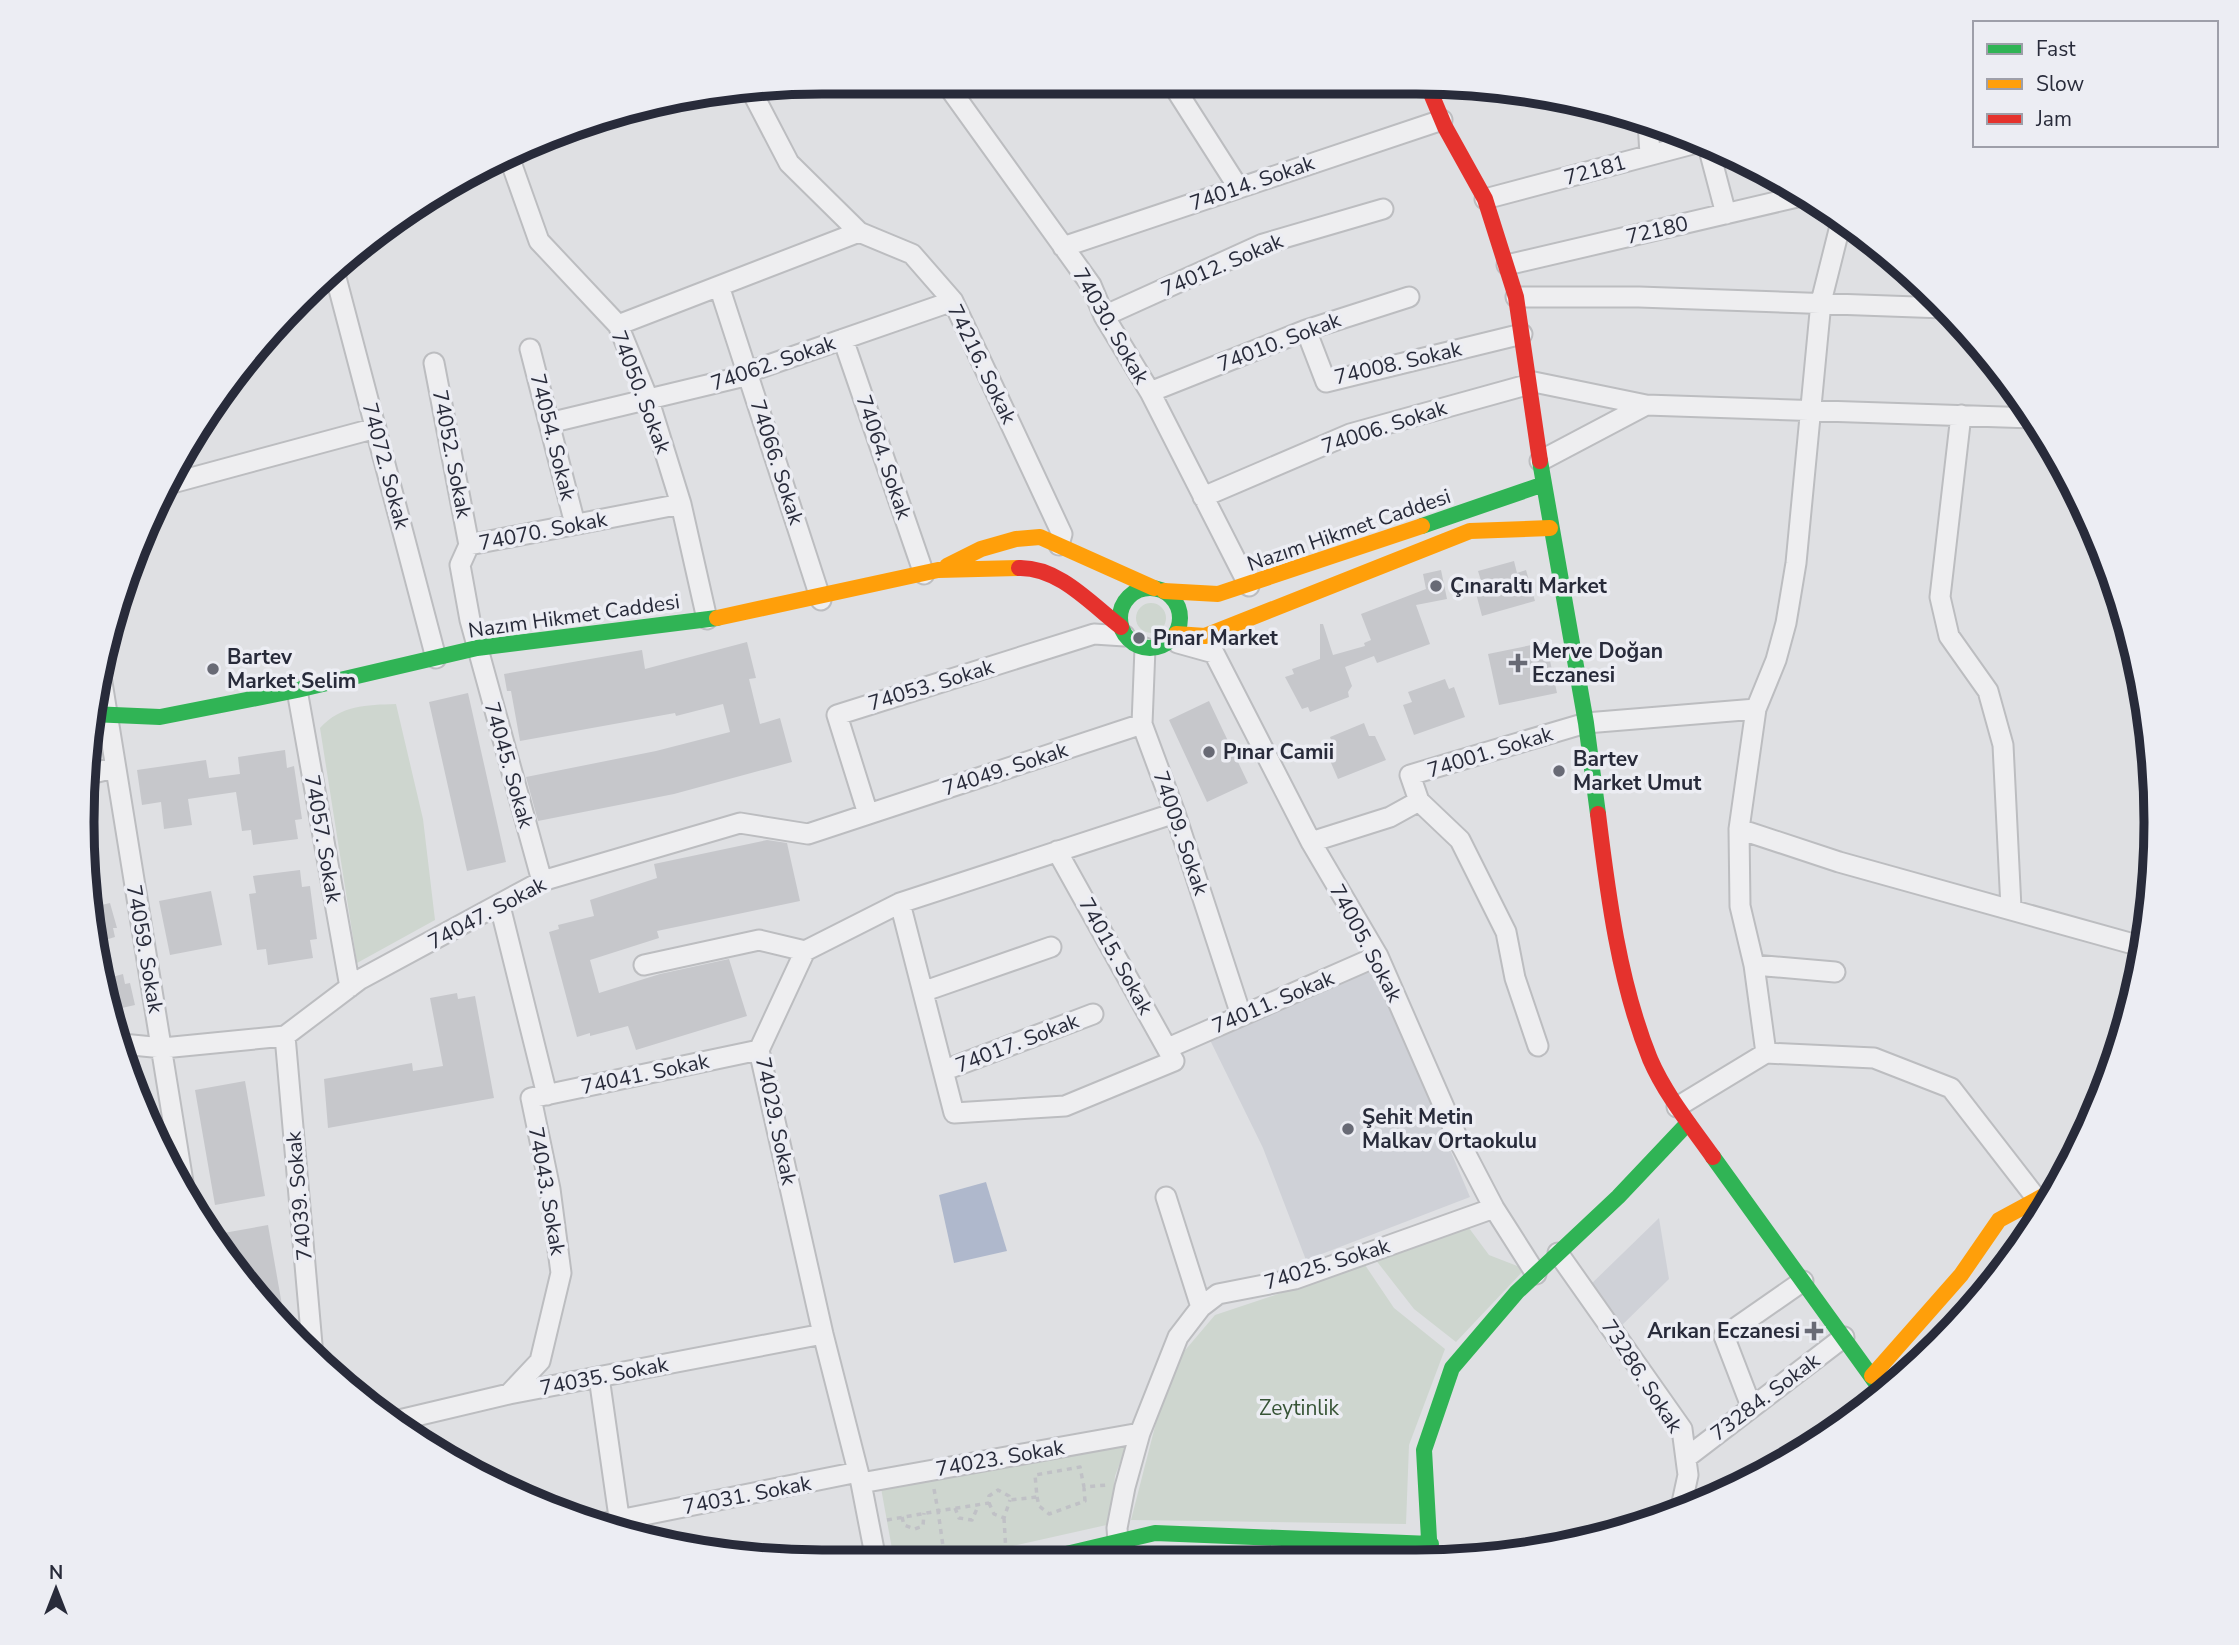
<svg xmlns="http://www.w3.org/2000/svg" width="2239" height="1645" font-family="'Nunito Sans',sans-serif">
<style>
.built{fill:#cfd1d7}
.green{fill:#ced6cf}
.water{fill:#afb8cc}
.building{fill:#c6c7cb}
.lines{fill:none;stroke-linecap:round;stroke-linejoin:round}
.street-casing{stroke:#bcbdc0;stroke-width:23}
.path{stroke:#c0c1c6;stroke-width:3.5;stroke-dasharray:5 5;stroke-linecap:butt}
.street{stroke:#eeeef0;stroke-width:19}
.fast{stroke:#30b455;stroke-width:16}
.slow{stroke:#ff9f0a;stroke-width:16}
.jam{stroke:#e5322d;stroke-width:16}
.poi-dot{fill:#686a75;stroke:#ecedf3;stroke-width:2.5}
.labels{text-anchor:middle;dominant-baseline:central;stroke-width:7;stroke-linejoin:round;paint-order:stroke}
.street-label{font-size:21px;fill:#282b3a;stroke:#ecedf3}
.poi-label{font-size:21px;font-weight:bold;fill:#282b3a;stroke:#ecedf3;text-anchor:start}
.park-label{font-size:21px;fill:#375436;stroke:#ecedf3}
.rim{fill:none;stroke:#282b3a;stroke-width:9}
</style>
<rect width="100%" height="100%" fill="#dfe0e3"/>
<path class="built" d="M1357 965 1374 969 1470 1197 1306 1260 1263 1148 1209 1038Z
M1659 1218 1669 1279 1617 1330 1586 1289Z"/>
<path class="green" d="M1136 618a15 15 0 1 1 30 0a15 15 0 1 1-30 0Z
M396 704 423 819 435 920 357 963 320 728C341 705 366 705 396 704Z
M1466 1224 1489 1255 1525 1269 1456 1342 1414 1309 1375 1259Z
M1365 1265 1394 1308 1445 1349 1409 1445 1406 1524 1131 1520 1170 1368 1215 1315Z
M1128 1442 1115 1476 1111 1524 950 1560H894L881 1488Z"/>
<path class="water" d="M986 1182 1007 1251 954 1263 939 1195Z"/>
<path class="building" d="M1514 561 1517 573 1526 570 1535 601 1482 616 1474 586 1482 584 1478 571Z
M1441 570 1447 599 1416 605 1430 644 1377 663 1374 656 1345 667 1352 686 1348 692 1349 697 1310 712 1308 707 1302 709 1285 677 1294 674 1292 669 1320 659V624H1323L1333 655 1365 646 1364 643 1371 640 1361 614 1426 589 1423 574Z
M747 642 756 678 749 679 760 724 780 718 792 762 674 794 538 821 526 777 656 751 730 732 723 704 676 716 675 713 520 741 511 691H507L504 674 642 650 645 669Z
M1546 642 1557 693 1499 705 1488 654Z
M1445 679 1449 689 1454 687 1465 717 1414 735 1403 705 1412 702 1408 692Z
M468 693 506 862 467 871 429 702Z
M1209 701 1248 783 1207 802 1169 720Z
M1364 723 1369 736H1375L1386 760 1338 779 1325 749 1333 745 1330 737Z
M285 750 287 768 294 766 302 819 295 820 298 839 253 845 251 830 242 831 236 792 188 799 192 825 164 829 161 802 142 805 137 770 206 760 209 778 240 774 238 757Z
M767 840 787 843 800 901 657 931 659 938 590 960 599 993 660 974 729 959 747 1016 636 1050 628 1026 590 1036V1033L577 1037 549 932 559 929 558 925 594 916 590 900 657 878 654 864Z
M300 870 302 887 310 886 317 939 310 940 313 958 268 965 266 949 257 950 249 894 256 893 253 876Z
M211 891 222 945 170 955 159 901Z
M110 903 117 928H113L115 937 95 943 89 908Z
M123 974 125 984 130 983 135 1005 113 1010 105 979Z
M457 993 458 999 475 996 494 1098 328 1128 324 1079 412 1063 413 1071 443 1066 430 998Z
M245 1081 265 1196 215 1205 195 1090Z
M268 1225 286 1328 235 1273 220 1247 218 1234Z"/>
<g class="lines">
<defs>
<path id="street" d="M945 82 1091 285 1104 316 1150 392 1249 586
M1171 82 1238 187
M752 92 789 163 859 232 912 254 953 301 1062 534 1059 545
M1648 121 1650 155
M1707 142 1726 214
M508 154 539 241 618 325 649 401 681 504 707 619
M1485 199 1704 141
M1063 247 1442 120
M1507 265 1806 195
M335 274 436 658
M719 286 821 600
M1516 297H1639L1944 308
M1104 316 1263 244 1383 209
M618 325 859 232
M1306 330 1326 382 1522 334
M843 339 924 574
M530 349 575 524
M434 363 469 545
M1529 381 1646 405 2033 418
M1150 392 1306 330 1409 297
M1961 415 1940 597 1949 636 1988 691 2003 745 2011 908
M549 423 749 375 754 370 953 301
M1540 461 1646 405
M165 485 376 428
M1203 497 1350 434 1530 384
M1178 643 1214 653 1311 842 1378 956 1458 1139 1494 1208 1536 1274
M1145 648 1142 724 1175 813 1241 1015
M100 670 183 1182
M297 690 350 987
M89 774 114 768
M1419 801 1460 840 1506 932 1515 978 1538 1046
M868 814 837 715 1094 634 1125 636
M1739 829 1839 862 2144 947
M1311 842 1390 817 1419 801 1410 775 1586 723 1756 709
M542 881 470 620 460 565 469 545 681 504
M900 903 954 1113 1065 1106 1174 1061 1057 851
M500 906 547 1095
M644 965 759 940 805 951
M1754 965 1835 972
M925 991 1051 947
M285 1036 313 1356
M122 1044 163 1048 285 1036 359 980 542 881 740 823 808 834 1142 724
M1168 1048 1378 956
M1766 1053 1874 1058 1951 1088 2037 1199
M945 1070 1093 1014
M1677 1107 1766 1053 1754 965 1740 906 1739 829 1756 709 1776 660 1786 623 1796 563 1821 302 1842 218
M1166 1197 1201 1307
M1558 1253 1682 1429 1688 1475 1680 1512
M599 1377 621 1531
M509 1394 540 1361 561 1273 550 1189 531 1098 759 1050
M1751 1406 1724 1336 1803 1281
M387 1417 399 1420 509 1394 823 1334
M1686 1458 1844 1337
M861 1483 1140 1433
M594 1525 858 1472
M1118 1542 1117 1528 1125 1487 1140 1433 1178 1337 1201 1307 1218 1294 1295 1279 1494 1208
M876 1560 861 1483 823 1334 759 1050 805 951 900 903 1175 813"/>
</defs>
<use href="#street" class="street-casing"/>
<path class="path" d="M934 1489 938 1511 989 1503V1496L998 1490 1009 1496 1010 1500 1037 1497 1035 1475 1080 1467 1084 1487 1107 1485
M1037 1497 1039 1506 1049 1514 1085 1501 1084 1488
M989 1503 994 1514 1004 1518 1010 1500
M955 1508 959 1518 972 1520 979 1504
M902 1517 904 1525 915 1529 923 1526 924 1513
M1004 1518 1006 1553
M887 1520 938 1511 945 1560"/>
<use href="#street" class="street"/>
<path class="fast" d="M1540 461 1586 723 1598 814
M1422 526 1544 484
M1120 618a30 30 0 1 1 60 0a30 30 0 1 1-60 0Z
M91 714 160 717 297 690 477 648 717 618
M1713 1157 1884 1394
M1430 1557 1424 1450 1452 1368 1517 1292 1618 1197 1688 1123
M1045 1559 1155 1533 1431 1544"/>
<path class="slow" d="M947 566 981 549 1016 539 1040 537 1154 588
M1164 591 1218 594 1422 526
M717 618 938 570 1019 568
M1176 634 1205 636 1470 531 1550 528
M1872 1376 1961 1275 1999 1220 2060 1187"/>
<path class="jam" d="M1427 84 1445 127 1485 199 1516 297 1540 461
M1019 568C1059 567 1091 604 1121 627
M1598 814C1608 896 1619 982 1650 1059 1665 1094 1691 1126 1713 1157"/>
</g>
<g class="poi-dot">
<circle cx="1436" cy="586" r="7"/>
<circle cx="1139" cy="638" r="7"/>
<path d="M1514.5 652.5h7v7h7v7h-7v7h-7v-7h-7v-7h7z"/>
<circle cx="213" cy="669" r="7"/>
<circle cx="1209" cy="752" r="7"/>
<circle cx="1559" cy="771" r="7"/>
<circle cx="1348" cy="1129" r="7"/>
<path d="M1810.5 1320.5h7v7h7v7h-7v7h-7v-7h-7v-7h7z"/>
</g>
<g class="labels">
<g class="street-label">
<text transform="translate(1595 170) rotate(-15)">72181</text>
<text transform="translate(1252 183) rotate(-19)">74014. Sokak</text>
<text transform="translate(1657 230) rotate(-13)">72180</text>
<text transform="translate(1222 265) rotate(-23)">74012. Sokak</text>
<text transform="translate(1111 326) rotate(60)">74030. Sokak</text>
<text transform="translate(1279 342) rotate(-21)">74010. Sokak</text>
<text transform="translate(773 363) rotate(-19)">74062. Sokak</text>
<text transform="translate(1398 363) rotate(-13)">74008. Sokak</text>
<text transform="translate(982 364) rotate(64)">74216. Sokak</text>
<text transform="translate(641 392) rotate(69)">74050. Sokak</text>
<text transform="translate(1384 427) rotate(-18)">74006. Sokak</text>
<text transform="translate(553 437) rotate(76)">74054. Sokak</text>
<text transform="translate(452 454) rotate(79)">74052. Sokak</text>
<text transform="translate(884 457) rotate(71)">74064. Sokak</text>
<text transform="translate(777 462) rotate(72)">74066. Sokak</text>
<text transform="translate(386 466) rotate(75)">74072. Sokak</text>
<text transform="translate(1349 530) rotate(-19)">Nazım Hikmet Caddesi</text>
<text transform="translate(543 531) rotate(-11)">74070. Sokak</text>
<text transform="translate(574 616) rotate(-8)">Nazım Hikmet Caddesi</text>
<text transform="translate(931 685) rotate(-17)">74053. Sokak</text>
<text transform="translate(1490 752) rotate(-17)">74001. Sokak</text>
<text transform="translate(509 765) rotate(74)">74045. Sokak</text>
<text transform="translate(1005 769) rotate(-18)">74049. Sokak</text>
<text transform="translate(1181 833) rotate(71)">74009. Sokak</text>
<text transform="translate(323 839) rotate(80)">74057. Sokak</text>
<text transform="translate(487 913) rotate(-28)">74047. Sokak</text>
<text transform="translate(1366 943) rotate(62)">74005. Sokak</text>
<text transform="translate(145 949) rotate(80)">74059. Sokak</text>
<text transform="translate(1116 956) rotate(61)">74015. Sokak</text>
<text transform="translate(1273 1002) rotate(-23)">74011. Sokak</text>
<text transform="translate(1017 1043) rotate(-21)">74017. Sokak</text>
<text transform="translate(645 1074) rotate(-12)">74041. Sokak</text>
<text transform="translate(776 1121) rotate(78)">74029. Sokak</text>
<text transform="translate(547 1191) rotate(80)">74043. Sokak</text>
<text transform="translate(299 1196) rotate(-95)">74039. Sokak</text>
<text transform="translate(1327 1264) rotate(-17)">74025. Sokak</text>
<text transform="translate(604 1376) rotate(-11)">74035. Sokak</text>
<text transform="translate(1642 1376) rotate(57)">73286. Sokak</text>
<text transform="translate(1765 1397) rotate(-37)">73284. Sokak</text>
<text transform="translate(1000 1458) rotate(-10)">74023. Sokak</text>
<text transform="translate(747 1495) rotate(-11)">74031. Sokak</text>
</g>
<g class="poi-label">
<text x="1450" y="586">Çınaraltı Market</text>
<text x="1153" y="638">Pınar Market</text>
<text x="1532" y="651">Merve Doğan<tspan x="1532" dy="24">Eczanesi</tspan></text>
<text x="227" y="657">Bartev<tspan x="227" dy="24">Market Selim</tspan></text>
<text x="1223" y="752">Pınar Camii</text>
<text x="1573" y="759">Bartev<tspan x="1573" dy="24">Market Umut</tspan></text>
<text x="1362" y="1117">Şehit Metin<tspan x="1362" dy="24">Malkav Ortaokulu</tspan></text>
<text x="1800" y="1331" text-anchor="end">Arıkan Eczanesi</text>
</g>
<g class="park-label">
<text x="1299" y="1408">Zeytinlik</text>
</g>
</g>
<path d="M0 0H2239V1645H0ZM822 94H1416A728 728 0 0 1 2144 822V822A728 728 0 0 1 1416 1550H822A728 728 0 0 1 94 822V822A728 728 0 0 1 822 94Z" fill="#ecedf3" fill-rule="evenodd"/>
<path class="rim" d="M822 94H1416A728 728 0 0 1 2144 822V822A728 728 0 0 1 1416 1550H822A728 728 0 0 1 94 822V822A728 728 0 0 1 822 94Z"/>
<rect x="1973" y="21" width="245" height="126" fill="#ecedf3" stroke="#9e9fa9" stroke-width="2"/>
<rect x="1987" y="44" width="35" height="10" fill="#30b455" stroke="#9e9fa9" stroke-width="2"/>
<text x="2036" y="56" font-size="21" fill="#282b3a">Fast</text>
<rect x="1987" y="79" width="35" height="10" fill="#ff9f0a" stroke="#9e9fa9" stroke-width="2"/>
<text x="2036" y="91" font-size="21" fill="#282b3a">Slow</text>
<rect x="1987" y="114" width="35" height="10" fill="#e5322d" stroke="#9e9fa9" stroke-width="2"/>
<text x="2036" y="126" font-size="21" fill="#282b3a">Jam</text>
<g transform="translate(56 1589)" stroke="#ecedf3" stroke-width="5" paint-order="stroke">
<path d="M0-5L12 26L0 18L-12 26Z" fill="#282b3a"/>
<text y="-10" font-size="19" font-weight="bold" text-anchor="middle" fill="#282b3a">N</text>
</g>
</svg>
